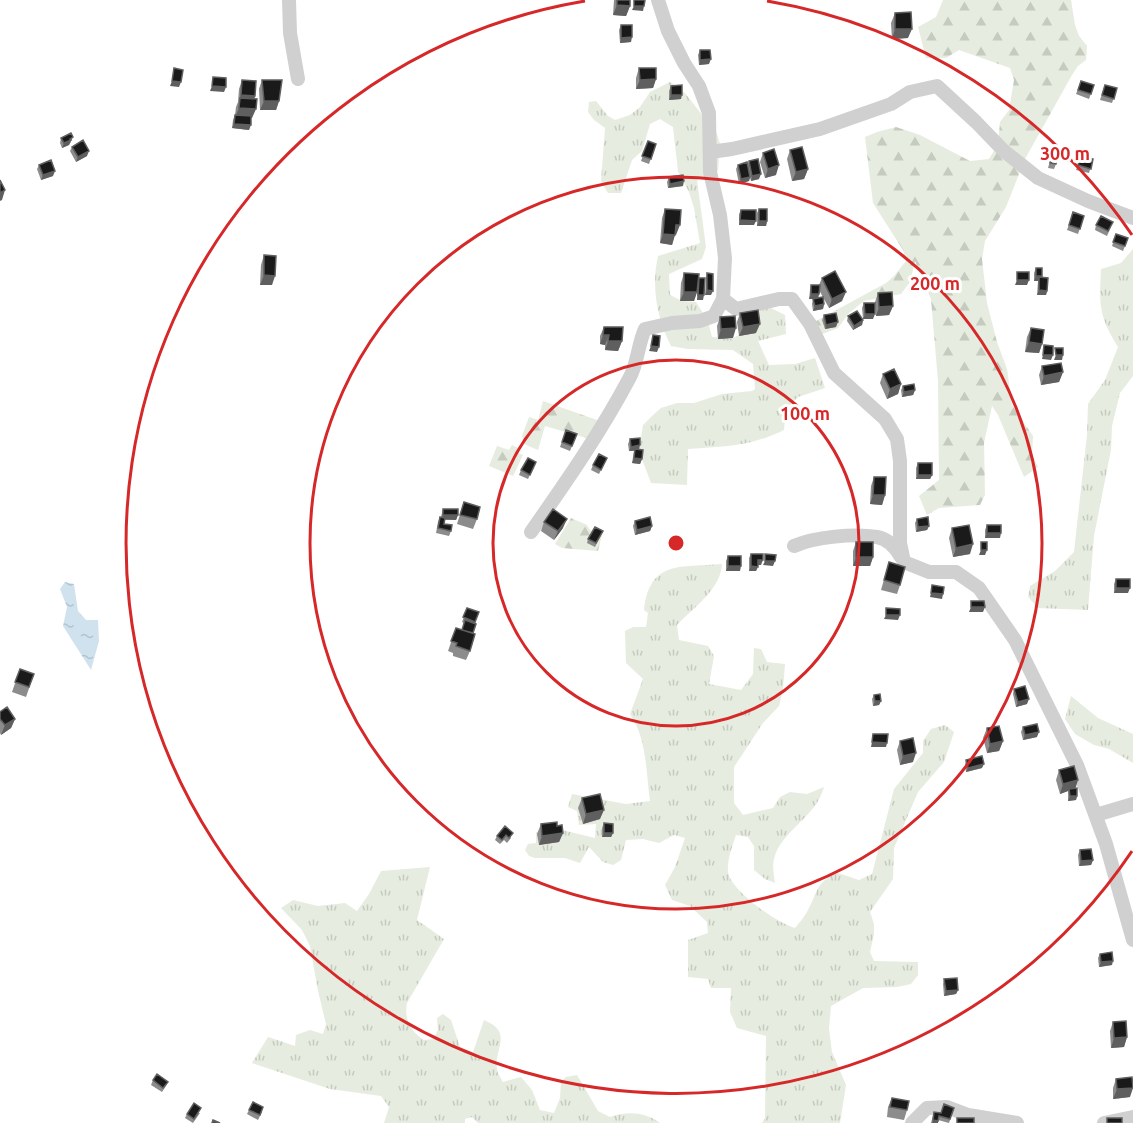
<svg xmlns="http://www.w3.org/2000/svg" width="1133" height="1123" font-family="Ubuntu,sans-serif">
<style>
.grass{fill:url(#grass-tufts)}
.forest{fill:url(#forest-firs)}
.water{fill:url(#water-ripples)}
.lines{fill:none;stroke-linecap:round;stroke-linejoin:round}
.street{stroke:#d0d0d0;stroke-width:14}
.wall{fill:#8c8c8c}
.shaded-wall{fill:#5f5f5f}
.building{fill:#1a1a1a;stroke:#5f5f5f;stroke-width:1.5}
.ring{fill:none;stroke:#d62828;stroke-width:3}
.centre{fill:#d62828;stroke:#fff;stroke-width:3}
.ring-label{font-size:18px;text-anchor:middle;font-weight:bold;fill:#d62828;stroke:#fff;stroke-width:6;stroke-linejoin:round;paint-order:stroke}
</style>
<defs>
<pattern id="grass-tufts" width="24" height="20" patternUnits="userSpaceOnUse" patternTransform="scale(1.5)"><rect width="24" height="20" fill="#e6ecdf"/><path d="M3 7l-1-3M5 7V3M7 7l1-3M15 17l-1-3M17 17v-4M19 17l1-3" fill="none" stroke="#c6cbc0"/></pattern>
<pattern id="forest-firs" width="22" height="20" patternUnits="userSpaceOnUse" patternTransform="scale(1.5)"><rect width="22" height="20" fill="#e6ecdf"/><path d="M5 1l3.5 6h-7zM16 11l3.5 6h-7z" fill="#c6cbc0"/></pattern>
<pattern id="water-ripples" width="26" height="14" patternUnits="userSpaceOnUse" patternTransform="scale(1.5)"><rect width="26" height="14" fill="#cfe2ee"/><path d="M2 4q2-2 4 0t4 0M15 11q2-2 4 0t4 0" fill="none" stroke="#b2c2cd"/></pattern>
</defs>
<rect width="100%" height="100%" fill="#fff"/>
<path class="grass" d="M670 82 685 93 717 134 720 144 718 171 697 180 706 247 702 259 669 274 670 295 682 301 696 302 708 321 712 337 731 339 743 333 744 312 771 308 785 315 786 334 758 341 769 365 795 364 815 358 825 388 798 397 786 409 784 430C749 447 726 446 688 449L687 485 651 483 639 451 643 425 652 416 661 408 677 403H694L722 394 752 391 755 389 753 364 733 350 688 349 671 346C657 318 651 287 658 256L700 243 694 208 689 192 678 171 673 127 660 119 650 124 642 151 632 160 621 193H608L601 181 605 128 594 120 588 112 589 102 596 101 608 116 615 120 630 115 640 107 650 92Z
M1133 249V376L1120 393 1112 426 1111 450 1094 536 1088 610 1038 608 1028 597 1030 586 1055 571 1074 552 1087 435 1088 404 1105 380 1118 347C1099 316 1099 306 1101 269L1121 263Z
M722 564C721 589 694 607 677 625L679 640 708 646 714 656 709 684 741 690 753 674 754 648 761 649 767 662 785 664 783 689 779 706 763 723 734 767V803L743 815 773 808 780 797 790 792 807 794 824 787C816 818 781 830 774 859 772 866 774 875 775 883L765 879 754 870V846L748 837 736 835C732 847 727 860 728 872 730 890 778 924 795 928 800 922 806 915 809 908 818 890 817 881 838 873L859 880 872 874 894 789 923 753V741L931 729 945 725 954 732 944 762 918 792 894 848 893 879 870 912 874 924V934L870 952 874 961 918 962V975L911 984 897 987 863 988 831 1006 829 1029 832 1052 846 1085 840 1123H762L765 1118 766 1036 737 1028 730 1012 731 988H711L708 979 688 977V940L708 933 707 922 690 906 672 900 665 885 675 867 685 838 674 835 659 843 643 839 626 840 621 860 613 865 603 862 589 847 580 863 565 858H535L529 856 525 850 528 844 536 843V832L558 829 595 838 596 824 579 825 577 811 568 807 572 794 626 804 650 801C646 772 647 739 630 714L643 679 626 663 625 631 633 627H646L648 613 644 610C650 559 681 568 722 564Z
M1071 696 1098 718 1133 734V763L1109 749 1094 745 1075 734 1065 719Z
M430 867 417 920 444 939 407 1003C404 1019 410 1031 424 1040L433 1039 438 1030 437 1018 443 1014 451 1020 460 1047 473 1052 484 1020C514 1033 494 1047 497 1069 497 1073 501 1078 503 1082L521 1077 532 1090 540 1110 554 1113 560 1098 561 1082 566 1077 577 1075 598 1111 610 1117C627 1111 645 1112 660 1123H478L472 1117 465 1119V1123H384L389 1107 381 1096 330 1089 252 1063 268 1037 295 1046 296 1035 310 1030 323 1034 326 1024 318 991 310 946 302 930 281 908 293 900 318 906 345 903 357 911 369 894 381 871Z"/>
<path class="forest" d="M943 0H1071L1075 25 1079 36 1087 46 1086 60 1078 66 1072 75 1025 159 1006 207 985 241 982 259 987 303 997 342 1007 369 1012 405 1033 436 1032 455 1038 467 1024 477 998 415 992 406 984 443 985 495 980 505 939 508 927 515 919 496 939 480 938 381 931 299 915 261 910 282 901 294 864 301 849 313 838 328 820 335 807 326 886 283 894 276 906 261 903 250 873 203 865 137 877 132 896 127 920 135 970 161 989 159 998 144 1000 122 1009 110 1014 80 1010 68 959 50 946 58H926L918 27 936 17Z
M543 401 600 421 590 439 545 426 538 450 524 444 522 436 529 417 538 420Z
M512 445 518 448 516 452 523 455 513 476 489 466 497 446 509 450Z
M571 518 587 525 590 530 602 535 598 551 562 548 555 544Z"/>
<path class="water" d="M65 582 74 584 78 611 86 620H98L99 641 91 670 63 626 67 607 60 589Z"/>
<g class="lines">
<path class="street" d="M289 0 290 33 298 79
M710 152 732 149 820 129 891 104 910 92 937 86 976 122 1004 151 1038 178 1088 201 1133 218
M723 299 736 309 779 299H792L810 324 834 373 885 419 897 439 900 461V543L904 562 929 572H956L979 588 1015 640 1077 765 1106 844 1133 940
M531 532C566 482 601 432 630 377 638 362 638 344 645 329L672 323 700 321 714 316 723 299 725 258 720 215 710 172 709 113 699 86 684 63 668 31 658 0
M794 546C814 537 855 533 877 537 888 539 896 548 901 557
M1096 815 1133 804
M912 1123 927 1108 947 1107 968 1115 1017 1123
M1104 1123 1133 1117"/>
</g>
<path class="wall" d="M614 0H630V6L626 16 613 15Z
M895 13 908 38 892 39 891 23Z
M621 25 631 42 620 43 619 30Z
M700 50 709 64 699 65 698 55Z
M639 68 656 79 653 88 636 89V78Z
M242 80 255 96 252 118H251L249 130 232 128 233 120 235 115 236 107 238 102 239 89Z
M262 80 279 101 276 110H260L259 89Z
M1081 81 1094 85 1089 99 1076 94Z
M1105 85 1117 88 1112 103 1100 100Z
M671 86 681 99 669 100V91Z
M61 138 71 142 70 143 69 145 62 148 60 143Z
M648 141 656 144 649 164 641 161Z
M72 147 87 156 76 162 70 151Z
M790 150 808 169 804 179 792 181 787 159Z
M1053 150 1056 164 1054 169 1048 168Z
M763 153 776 175 765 178 760 162Z
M1081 156 1093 159 1089 173 1076 170Z
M749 161 759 179 751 181 750 178 749 181 739 184 736 169 738 165 747 166Z
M39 165 53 176 41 180 37 169Z
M669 177 683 186 668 188 667 182Z
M665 209 676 235 675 234 672 245 660 243 662 218Z
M759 209 767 221 766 226H757V213Z
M741 210 754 225H739V214Z
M1073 212 1084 216 1078 234 1067 230Z
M1096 225 1111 227 1107 236 1095 230Z
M1116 234 1128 238 1123 251 1112 246Z
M264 255 272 285H260L261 265Z
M1036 268 1042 276V278L1047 291 1046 295H1037L1038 281H1034V273Z
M684 273 698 280 703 300H697V292L694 301H680L681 283Z
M707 273 711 295H705L706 278Z
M822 278 842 301 829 308 819 290 818 298 824 304 823 309 813 311 812 304 813 299H809L810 290 811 285H819Z
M878 293 893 306 889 315 876 316 875 302Z
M864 303 873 319H863L862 308Z
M740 313 756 333 739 336 737 322Z
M824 315 836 327 825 329 822 320Z
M848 316 863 320 862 325 853 330 847 321Z
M720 317 733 338 718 339 717 326Z
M604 327 622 341 618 351 605 350V345L600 344V336Z
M1031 328 1042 344 1039 353 1025 352 1027 337Z
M1042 366 1063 372 1059 382 1041 385 1039 375Z
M883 374 901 384 898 394 887 399 880 383Z
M903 386 915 390 913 395 902 397 901 390Z
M566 430 577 434 570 451 560 447Z
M630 439 639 450 642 459 640 464 632 463 634 451H629L628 444Z
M607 458 599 474 591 470 593 465Z
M536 462 528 479 519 475 521 470Z
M918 463 932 475 930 479H916V468Z
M874 477 885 495 882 505 870 504 871 486Z
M464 502 477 519 473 529 457 524Z
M443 509 458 515 456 520H445L444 524 451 531 449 536 436 533 438 522 440 517H441Z
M917 519 929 526 927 530 916 532 915 523Z
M635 521 652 526 650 531 635 535 633 526Z
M544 522 563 528 554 540 541 531Z
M987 525 1000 538H985V530Z
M952 528 970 554 953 557 949 538Z
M601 535 595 547 587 543 588 539Z
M856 542 873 557 870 566H853V551Z
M751 554 761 565H758L756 571H749V558Z
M728 556 740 571H726V561Z
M889 562 900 585 897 594 881 590Z
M1116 579 1128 593H1114V584Z
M467 608 479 612 475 623 470 651 466 660 453 656V653L448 651 456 628 462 630 464 623 462 622Z
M20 669 34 674 26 697 12 692Z
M1014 689 1027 704 1016 707 1013 694Z
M874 695 881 701 879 705 873 706 872 699Z
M0 712 15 719 11 728 1 735 0 733Z
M1023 727 1037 737 1023 740 1021 732Z
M987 728 1003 741 999 751 987 753 983 738Z
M900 741 913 762 900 765 897 750Z
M966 760 982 768 966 772 965 765Z
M1059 770 1075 788 1077 796 1076 800 1068 801V791L1060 794 1056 780Z
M582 798 600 819 583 824 578 808Z
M604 823 613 833 611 837H602V828Z
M541 824 557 826 563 833 559 842 539 845 537 834Z
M505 826 511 838 507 843 504 840 500 844 495 840 497 836Z
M1080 850 1093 860 1091 865 1079 866 1078 855Z
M1100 954 1112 965 1099 967 1098 958Z
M944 979 958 990 956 994 944 996 943 984Z
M1113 1022 1127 1037 1124 1047 1111 1048 1110 1031Z
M1116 1079 1130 1097 1113 1099V1088Z
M153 1080 168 1082 166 1086 162 1092 151 1085Z
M892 1098 907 1110 904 1120 887 1117 888 1107Z
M954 1108 949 1123 938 1120V1123H931L934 1112 940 1113Z
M249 1110 262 1112 258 1120 247 1114Z
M200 1113 193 1123 185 1118 187 1114Z"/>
<path class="shaded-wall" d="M617 5 630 6 626 16 613 15Z
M634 6H644L643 11 632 10Z
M895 29H912L908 38 892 39Z
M632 37 631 42 620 43 621 38Z
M711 59 709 64 699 65 700 60Z
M656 79 653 88 636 89 640 80Z
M172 81 181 82 179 87 170 86Z
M212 86 226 87 224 92 210 91Z
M241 95 255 96 252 105 239 99Z
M671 95H682L681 99 669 100Z
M264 101H279L276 110H260Z
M239 108 256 109 252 118 235 117Z
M234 124 251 125 249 130 232 128Z
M73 137 69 145 62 148 64 143Z
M89 151 87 156 76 162 78 157Z
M779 165 776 175 765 178 768 169Z
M808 169 804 179 792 181 796 172Z
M55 171 53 176 41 180 43 175Z
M761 174 759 179 751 181 752 176Z
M750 177 749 181 739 184 741 179Z
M684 181 683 186 668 188 670 184Z
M5 190 2 200 0 201V193Z
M740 220 756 221 754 225H739Z
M759 221H767L766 226H757Z
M676 225H680L676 235 673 234Z
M663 234 675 235 672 245 660 243Z
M264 275 275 276 272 285H260Z
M1036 276H1042L1041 281 1039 277 1038 281H1034Z
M1017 280H1029L1027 285H1015Z
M707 290 713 291 711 295H705Z
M1039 290 1047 291 1046 295H1037Z
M684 292H697L694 301H680Z
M846 292 842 301 829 308 832 299Z
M811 294H819L818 299H809Z
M698 295H704L703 300H697Z
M824 304 823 309 813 311 815 306Z
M893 306 889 315 876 316 879 307Z
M865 314H875L873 319H863Z
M863 320 862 325 853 330 854 326Z
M838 322 836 327 825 329 826 325Z
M760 324 756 333 739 336 743 327Z
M736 328 733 338 718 339 721 329Z
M603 335H609L605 345 600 344Z
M608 341H622L618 351 605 350Z
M1029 342 1042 344 1039 353 1025 352Z
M651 346 659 347 657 352 649 351Z
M1043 355H1053L1051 360 1042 359Z
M1056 355H1063L1062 360H1054Z
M1063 372 1059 382 1041 385 1044 376Z
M901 384 898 394 887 399 890 389Z
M915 390 913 395 902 397 904 392Z
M640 445 639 450 629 451 631 447Z
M634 458 642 459 640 464 632 463Z
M918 475H932L930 479H916Z
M873 495H885L882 505 870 504Z
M443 515H458L456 520 441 519Z
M567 519 563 528 554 540 558 531Z
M652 526 650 531 635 535 637 530Z
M929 526 927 530 916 532 918 527Z
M987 533H1001L1000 538H985Z
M973 544 970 554 953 557 956 548Z
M981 550H987L985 555H979Z
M856 557H873L870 566H853Z
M758 560H763L761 565H756Z
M765 561H775L773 566 763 565Z
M728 566H741L740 571H726Z
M751 566 758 567 756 571H749Z
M1116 588H1130L1128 593H1114Z
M931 593 943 594 942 599 930 597Z
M971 607H985L983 612H969Z
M886 615H900L898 620 884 619Z
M1029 699 1027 704 1016 707 1018 702Z
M875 701H881L879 705 873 706Z
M15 719 11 728 1 735 5 725Z
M1039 732 1037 737 1023 740 1025 735Z
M1003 741 999 751 987 753 990 744Z
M872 742 887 743 886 747H871Z
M916 753 913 762 900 765 903 756Z
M984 764 982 768 966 772 968 768Z
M1078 780 1075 790 1069 789 1068 791 1060 794 1063 784Z
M1070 796H1077L1076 800 1068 801Z
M604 810 600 819 583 824 586 814Z
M563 833 559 842 539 845 542 836Z
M604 833H613L611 837H602Z
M1093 860 1091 865 1079 866 1081 861Z
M1113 961 1112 965 1099 967 1101 962Z
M958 990 956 994 944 996 946 991Z
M1127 1037 1124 1047 1111 1048 1114 1038Z
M1133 1088 1130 1097 1113 1099 1117 1089Z
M933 1120 938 1121V1123H932Z"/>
<path class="building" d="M617 0H630V6L617 5Z
M634 0H645L644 6H634Z
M911 12 912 29H895V13Z
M621 25H632V37L621 38Z
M700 50H710L711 59 700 60Z
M174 68 183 70 181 82 172 81Z
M639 68H656V79L640 80Z
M213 77 226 78V87L212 86Z
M242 80 256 81 255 96 241 95Z
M262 80H282L279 101H264Z
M1081 81 1094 85 1091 94 1078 90Z
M682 85V95H671V86Z
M1105 85 1117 88 1114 99 1102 95Z
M240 98 257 99 256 109 239 108Z
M235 115 251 116V125L234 124Z
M71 133 73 137 70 139 71 140 64 143 61 138Z
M83 140 89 151 78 157 72 147Z
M648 141 656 144 651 159 642 156Z
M802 147 808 169 796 172 790 150Z
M774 149 779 165 768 169 763 153Z
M1053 150 1058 152 1056 164 1050 163Z
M1081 156 1093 159 1091 169 1078 165Z
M758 159 761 174 752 176 749 161Z
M51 160 55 171 43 175 39 165Z
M747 162 750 177 741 179 738 165Z
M683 175 684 181 670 184 669 177Z
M0 180 5 190 0 193Z
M665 209 681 210 680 225H676L675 235 663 234Z
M759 209H767V221H759Z
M741 210H756V221L740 220Z
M1073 212 1084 216 1080 229 1069 225Z
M1101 216 1113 222 1108 231 1096 225Z
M1116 234 1128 238 1125 246 1113 242Z
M264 255 276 256 275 276 264 275Z
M1036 268H1042V276H1036Z
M835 271 846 292 832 299 822 278Z
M1017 272H1029V280H1017Z
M684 273 699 274 697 292H684Z
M707 273 713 274V291L707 290Z
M1039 277 1048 278 1047 291 1039 290Z
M699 278H705L704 295H698Z
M811 285H820L819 294H811Z
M892 292 893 306 879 307 878 293Z
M823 297 824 304 815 306 813 299Z
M864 303H875V314H865Z
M758 310 760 324 743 327 740 313Z
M857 311 863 320 854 326 848 316Z
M836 313 838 322 826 325 824 315Z
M735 316 736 328 721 329 720 317Z
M604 327H623L622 341H608L609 335H603Z
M1031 328 1044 330 1042 344 1029 342Z
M653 335 660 336 659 347 651 346Z
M1044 345 1053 346V355H1043Z
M1055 348H1063V355H1056Z
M1061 363 1063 372 1044 376 1042 366Z
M894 369 901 384 890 389 883 374Z
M914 384 915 390 904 392 903 386Z
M566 430 577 434 572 446 562 442Z
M640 438V445L631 447 630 439Z
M635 449 643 450 642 459 634 458Z
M599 454 607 458 601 470 593 465Z
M528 458 536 462 530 475 521 470Z
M918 463H932V475H918Z
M874 477H886L885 495H873Z
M464 502 480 507 477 519 460 515Z
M443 509H458V515H443Z
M553 509 567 519 558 531 544 522Z
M440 517 445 518 444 524 452 525 451 531 438 528Z
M650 517 652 526 637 530 635 521Z
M928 517 929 526 918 527 917 519Z
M969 525 973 544 956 548 952 528Z
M987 525H1001V533H987Z
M595 527 603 531 596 543 588 539Z
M856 542H873V557H856Z
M981 542H987V550H981Z
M751 554H763V560H758V567L751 566Z
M765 554 776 555 775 561H765Z
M728 556H741V566H728Z
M889 562 905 567 900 585 884 580Z
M1116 579H1130V588H1116Z
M932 585 944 587 943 594 931 593Z
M971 601H984L985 607H971Z
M467 608 479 612 475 622 463 617Z
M886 608 900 609V615H886Z
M465 620 476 624 473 633 462 630Z
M456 628 475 634 470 651 456 646 457 643 451 641Z
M20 669 34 674 29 687 15 682Z
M1025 686 1029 699 1018 702 1014 689Z
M880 694 881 701H875L874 695Z
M7 707 15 719 5 725 0 719V712Z
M1037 724 1039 732 1025 735 1023 727Z
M999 726 1003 741 990 744 987 728Z
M873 734H888L887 743 872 742Z
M913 738 916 753 903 756 900 741Z
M982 756 984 764 968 768 966 760Z
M1074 766 1078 780 1063 784 1059 770Z
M1077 788V796H1070L1069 789Z
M600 794 604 810 586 814 582 798Z
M557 822V826L562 825 563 833 542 836 541 824Z
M604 823 613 824V833H604Z
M505 826 513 833 509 838 506 835 502 840 497 836Z
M1091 849 1093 860 1081 861 1080 850Z
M1112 952 1113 961 1101 962 1100 954Z
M957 978 958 990 946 991 944 979Z
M1126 1021 1127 1037 1114 1038 1113 1022Z
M157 1074 168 1082 163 1088 153 1080Z
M1132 1077 1133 1088 1117 1089 1116 1079Z
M892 1098 909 1101 907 1110 890 1107Z
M253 1102 263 1107 260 1115 249 1110Z
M194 1103 201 1108 194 1119 187 1114Z
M944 1104 954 1108 950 1119 939 1116 938 1121 933 1120 934 1112 941 1113Z
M957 1118H974V1123H957Z
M1107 1118H1122V1123H1107Z
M213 1120 220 1123H212Z"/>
<g class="ring">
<circle cx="676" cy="543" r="183"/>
<circle cx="676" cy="543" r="366"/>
<path d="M1132 851A550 550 0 1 1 585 1M767 1A550 550 0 0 1 1132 235"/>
</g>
<circle cx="676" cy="543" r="9" class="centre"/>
<g class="ring-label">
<text x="1065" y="160">300 m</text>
<text x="935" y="290">200 m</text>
<text x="805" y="420">100 m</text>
</g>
</svg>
